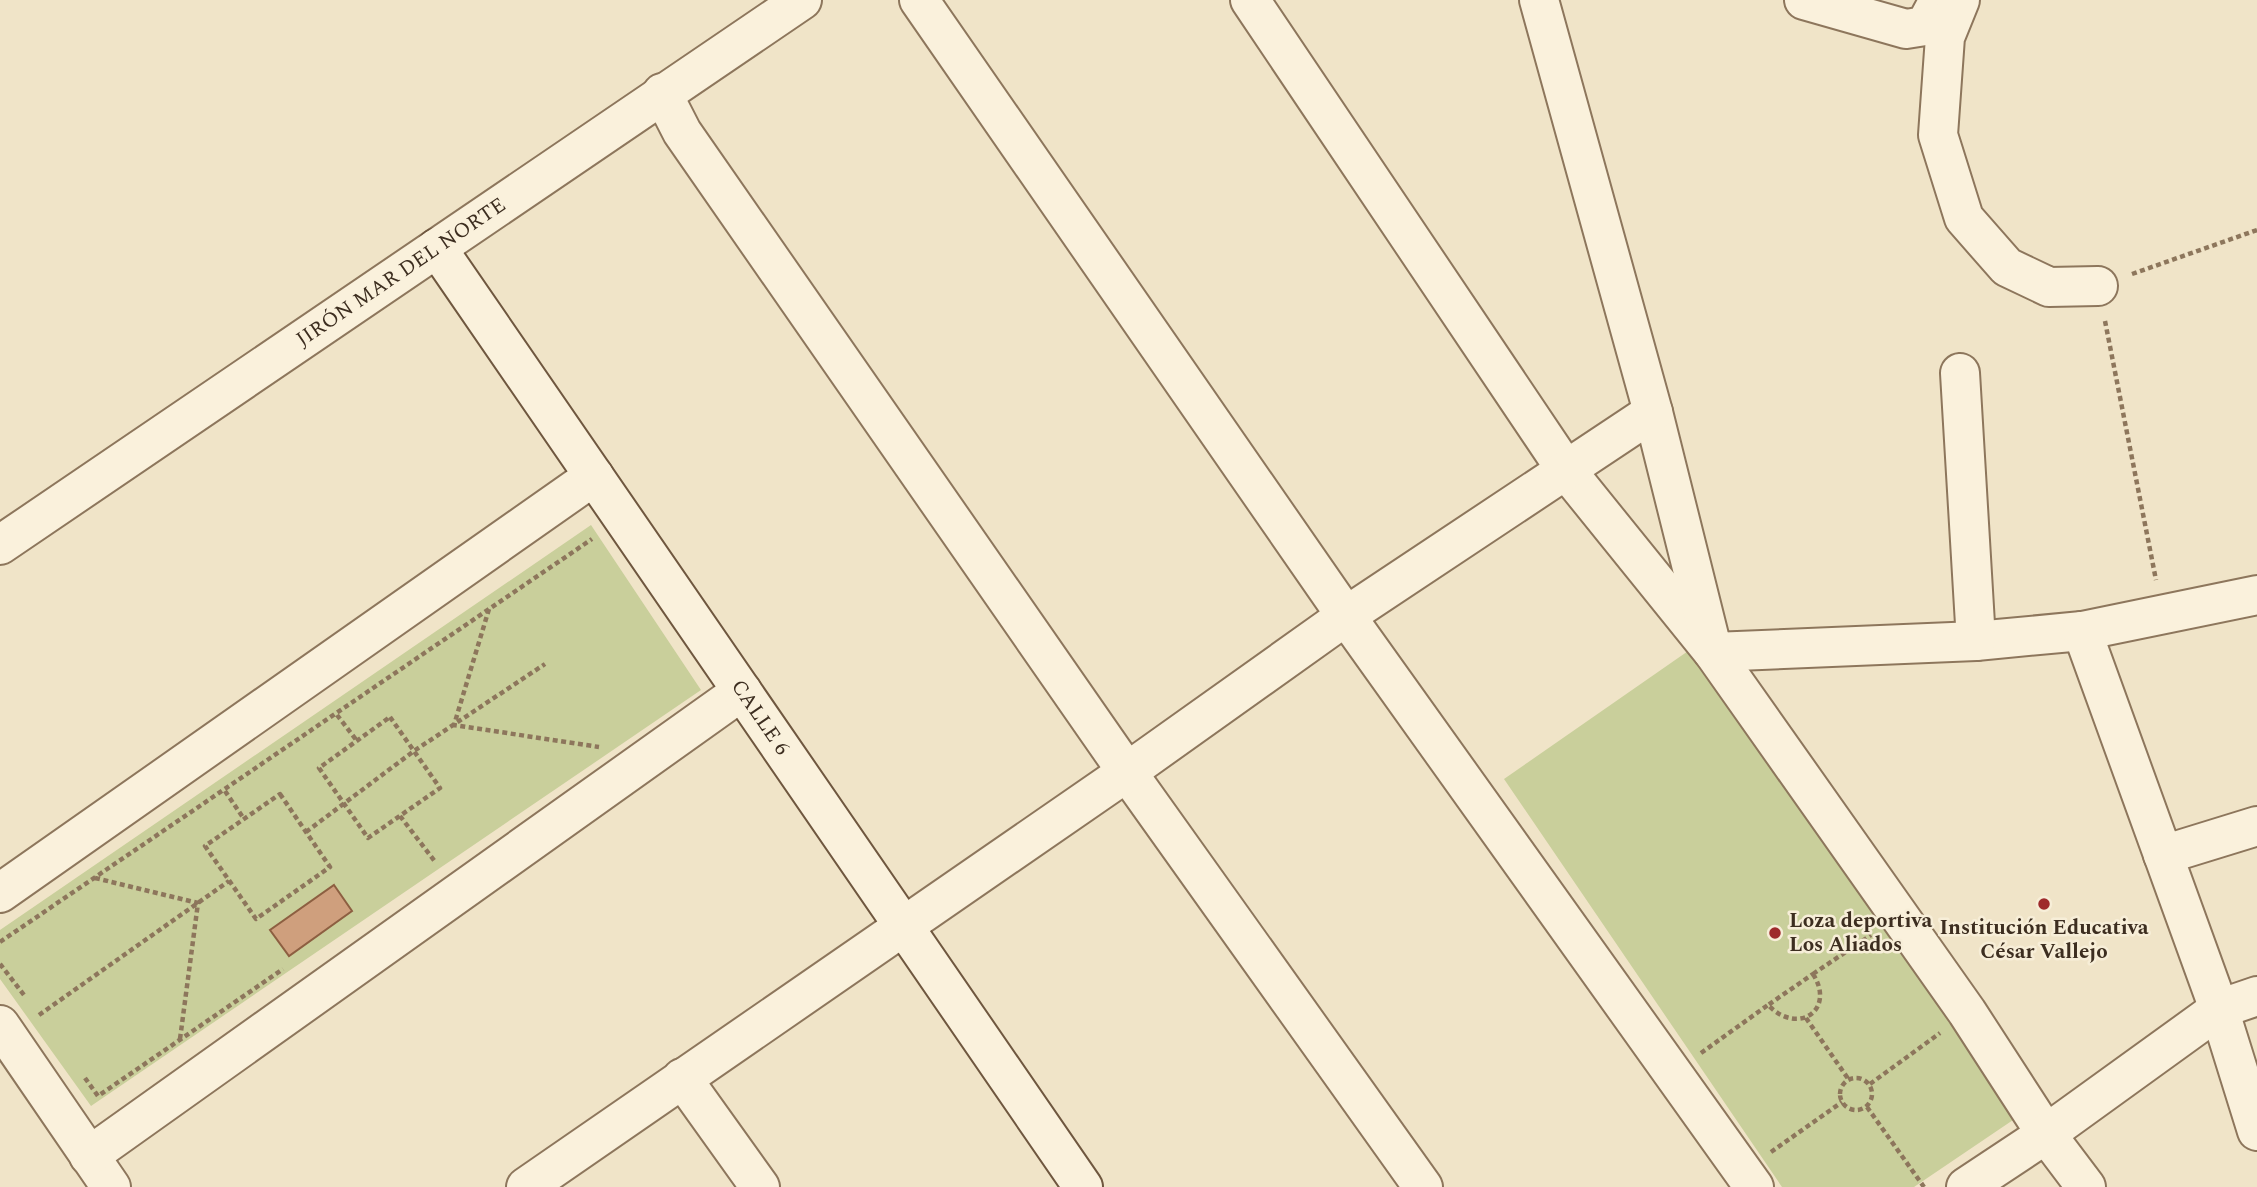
<svg xmlns="http://www.w3.org/2000/svg" width="2257" height="1187" font-family="Spectral,serif">
<style>
.green{fill:#c9cf9b}
.building{fill:#cf9f7d;stroke:#8d5f41;stroke-width:2}
.lines{fill:none;stroke-linecap:round;stroke-linejoin:round}
.street-casing{stroke:#8d765c;stroke-width:42}
.secondary-casing{stroke:#6f573f;stroke-width:42}
.path{stroke:#8d765c;stroke-width:4.5;stroke-dasharray:5 3.5;stroke-linecap:butt}
.street{stroke:#faf1dc;stroke-width:38}
.secondary{stroke:#faf1dc;stroke-width:38}
.poi-dot{fill:#9e2a2b;stroke:#f7eed8;stroke-width:2.5}
.labels{text-anchor:middle;dominant-baseline:central;stroke-width:5;stroke-linejoin:round;paint-order:stroke}
.street-label{font-size:21px;fill:#3d2e20;stroke:#f7eed8}
.poi-label{font-size:21px;font-weight:bold;fill:#3d2e20;stroke:#f7eed8;text-anchor:start}
</style>
<rect width="100%" height="100%" fill="#f0e4c8"/>
<path class="green" d="M591 525 701 690 91 1106 0 979V930Z
M1691 649 2016 1118 1914 1187H1782L1504 779Z"/>
<path class="building" d="M334 885 352 911 289 956 270 930Z"/>
<g class="lines">
<defs>
<g id="street">
<path d="M919 0 1346 616 1754 1187"/>
<path d="M1250 0 1566 470 1713 652 1967 1012 2046 1134 2086 1187"/>
<path d="M1539 0 1653 412 1713 652 1976 641 2082 631 2257 595"/>
<path d="M1804 0 1906 29 1925 26 1939 0"/>
<path d="M1960 0 1945 37 1938 135 1964 218 2007 267 2049 287 2098 286"/>
<path d="M662 93 682 132 1127 772 1423 1187"/>
<path d="M1960 373 1976 641"/>
<path id="s1" d="M0 545 802 0"/>
<path d="M2082 631 2219 1009 2257 1131"/>
<path d="M2163 855 2257 826"/>
<path d="M0 893 594 476"/>
<path d="M0 1025 111 1187"/>
<path d="M682 1078 760 1187"/>
<path d="M89 1156 742 691"/>
<path d="M526 1187 1127 772 1346 616 1653 412"/>
<path d="M1966 1187 2046 1134 2219 1009 2257 996"/>
</g>
<g id="secondary">
<path id="s2" d="M437 248 1083 1187"/>
</g>
</defs>
<use href="#street" class="street-casing"/>
<use href="#secondary" class="secondary-casing"/>
<path class="path" d="M2132 274 2257 230
M2105 321 2156 580
M489 609 454 725 599 747
M337 715 357 741
M390 717 440 788 368 838 319 768Z
M225 791 244 819
M280 794 330 867 256 919 205 846Z
M400 816 436 863
M306 832 414 751 545 664
M95 878 198 903 180 1039
M0 942 592 539
M0 964 24 995
M1813 974C1836 1010 1798 1036 1768 1005Z
M1813 974 1871 935
M39 1015 229 881
M1806 1018 1849 1080
M1701 1053 1768 1005
M1840 1094a16 16 0 1 1 32 0a16 16 0 1 1-32 0Z
M85 1078 98 1096 283 969
M1870 1084 1940 1033
M1867 1107 1924 1187
M1771 1152 1842 1102"/>
<use href="#street" class="street"/>
<use href="#secondary" class="secondary"/>
</g>
<g class="poi-dot">
<circle cx="2044" cy="904" r="7"/>
<circle cx="1775" cy="933" r="7"/>
</g>
<g class="labels">
<g class="street-label">
<text stroke="none"><textPath href="#s1" startOffset="485">JIRÓN MAR DEL NORTE</textPath></text>
<text stroke="none"><textPath href="#s2" startOffset="570">CALLE 6</textPath></text>
</g>
<g class="poi-label">
<text x="1789" y="921">Loza deportiva<tspan x="1789" dy="24">Los Aliados</tspan></text>
<text x="2044" y="928" text-anchor="middle">Institución Educativa<tspan x="2044" dy="24">César Vallejo</tspan></text>
</g>
</g>
</svg>
